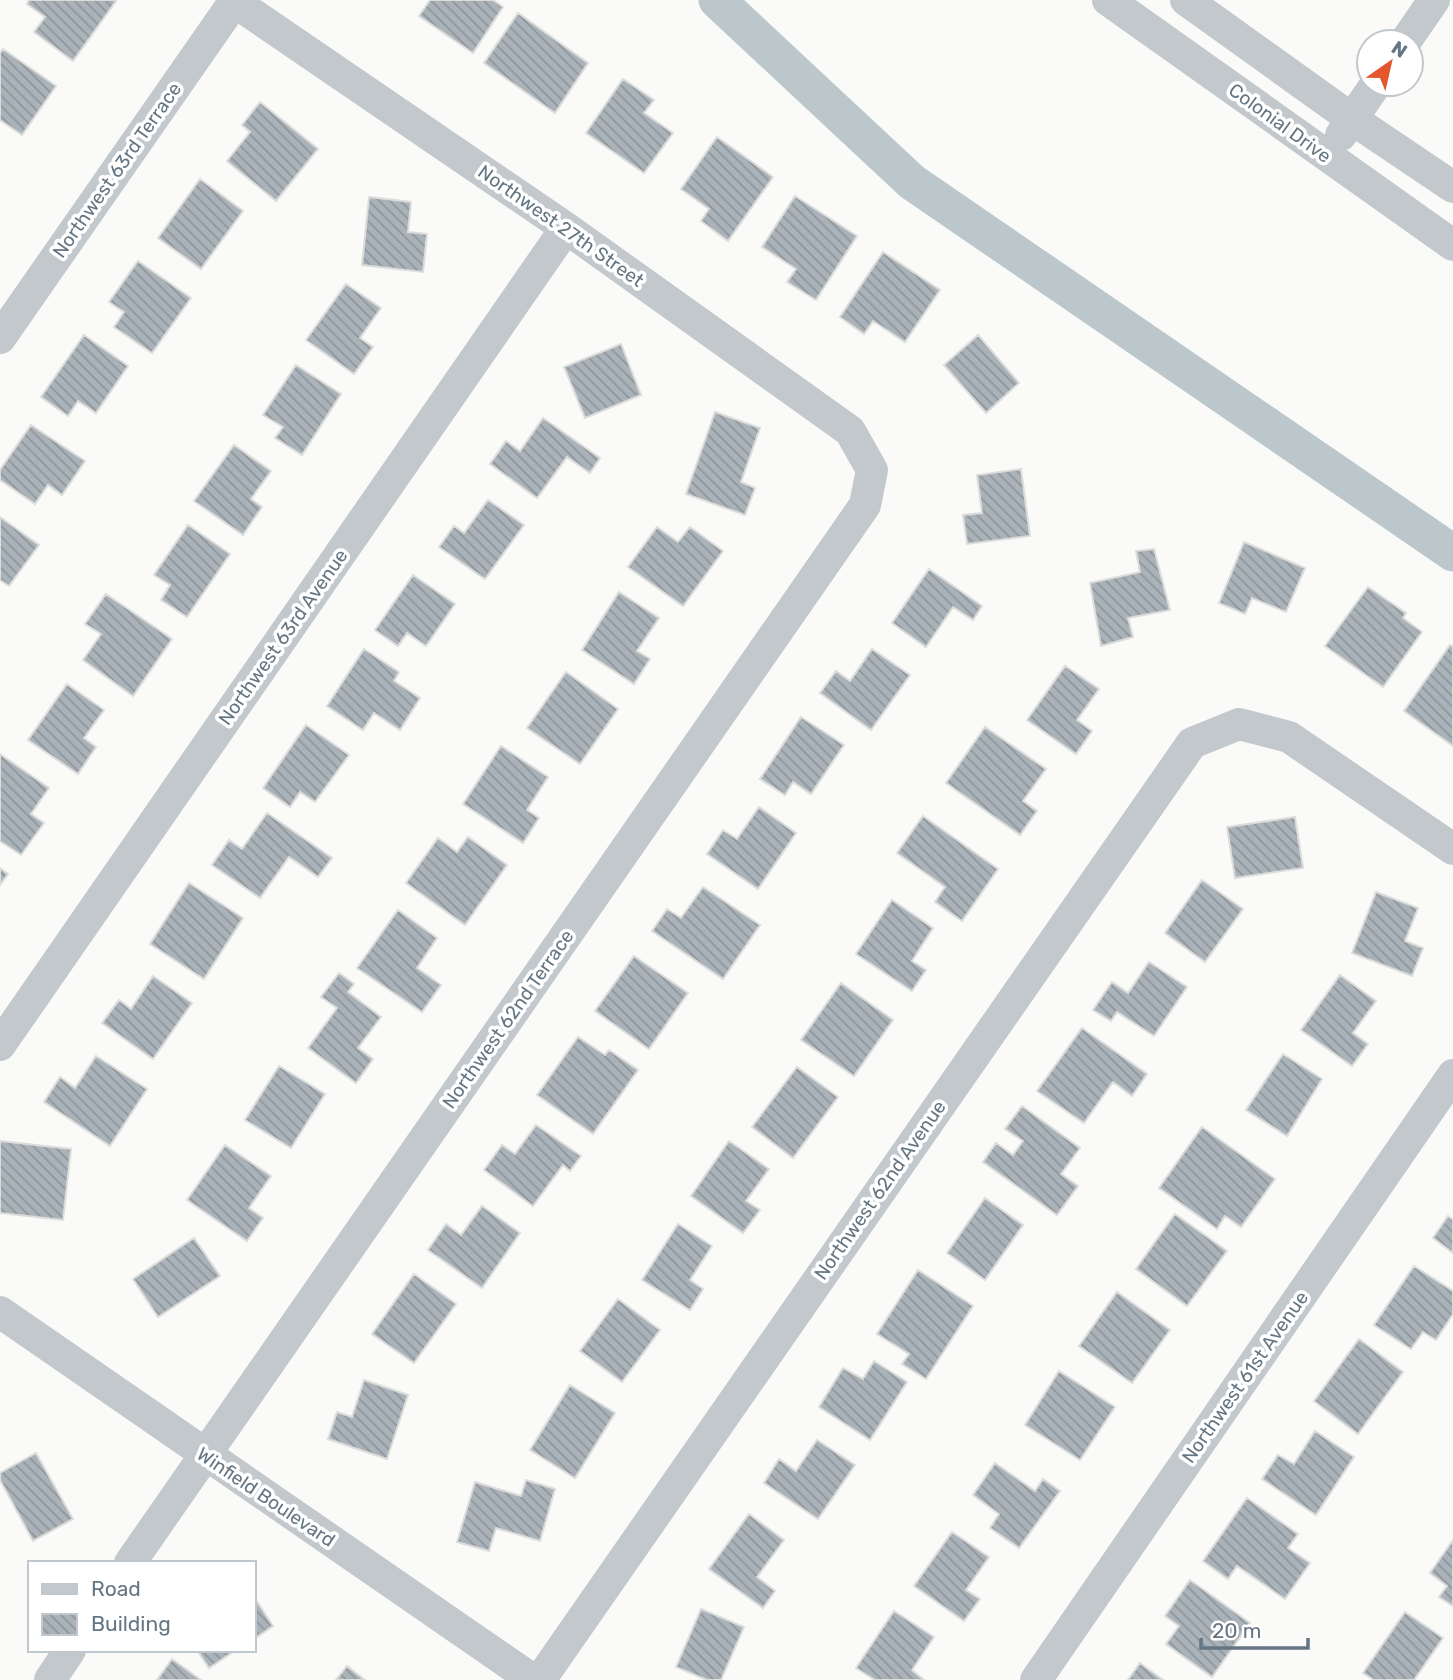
<svg xmlns="http://www.w3.org/2000/svg" width="1453" height="1680" font-family="Rubik,sans-serif">
<style>
.lines{fill:none;stroke-linecap:round;stroke-linejoin:round}
.canal{stroke:#bbc7cb;stroke-width:37}
.building{fill:url(#building-back-hatch);stroke:#dcdcda;stroke-width:2}
.minor{stroke:#c3c8cc;stroke-width:32}
.labels{text-anchor:middle;dominant-baseline:central;stroke-width:7;stroke-linejoin:round;paint-order:stroke}
.street-label{font-size:19px;fill:#657683;stroke:#fff}
</style>
<defs>
<pattern id="building-back-hatch" width="6" height="6" patternUnits="userSpaceOnUse" patternTransform="scale(1.75)"><rect width="6" height="6" fill="#aab3b9"/><path d="M-1 5l2 2M0 0l6 6M5-1l2 2" fill="none" stroke="#8e969c"/></pattern>
</defs>
<rect width="100%" height="100%" fill="#fafaf8"/>
<g class="lines">
<path class="canal" d="M717 0 912 182 1453 553"/>
</g>
<path class="building" d="M29 0H114L116 1 73 61 34 32 45 17 27 4Z
M430 0H493L503 7 473 53 419 16Z
M518 13 588 63 555 113 484 63Z
M3 49 56 86 22 135 0 120V53Z
M623 79 654 100 644 113 673 133 644 173 586 133Z
M260 102 318 149 276 201 227 161 250 132 242 125Z
M717 137 773 177 728 241 701 221 709 209 681 189Z
M200 179 243 211 201 269 158 238Z
M795 196 857 236 816 300 787 282 796 269 762 247Z
M369 197 411 202 408 232 427 234 423 272 362 265Z
M883 252 940 290 905 342 873 321 864 334 840 317Z
M138 261 191 298 152 353 114 327 124 312 109 302Z
M346 284 381 308 360 338 373 347 354 374 306 340Z
M84 335 128 366 96 413 78 401 68 416 41 397Z
M978 335 1019 383 986 413 944 365Z
M621 344 641 395 585 418 564 367Z
M296 365 341 394 302 455 275 438 283 427 263 415Z
M715 412 760 428 741 482 755 488 745 515 686 494Z
M543 418 600 458 590 473 567 457 537 498 490 464 506 441 520 451Z
M31 425 85 461 62 495 48 485 35 504 0 480V470Z
M234 445 271 471 251 499 262 507 243 535 194 501Z
M1021 469 1030 536 967 544 963 515 982 513 977 475Z
M488 500 524 525 485 579 439 547 454 526 464 533Z
M0 517 39 545 9 586 0 580Z
M188 525 230 554 187 617 161 600 170 585 154 575Z
M657 527 678 542 690 527 723 551 683 606 628 567Z
M1244 542 1305 568 1286 612 1252 598 1245 614 1219 603Z
M1154 549 1170 610 1128 618 1133 637 1101 646 1090 583 1140 572 1136 551Z
M929 569 982 606 973 620 953 607 926 647 892 623Z
M413 575 455 604 426 646 407 633 398 646 375 630Z
M1368 587 1406 613 1403 618 1422 632 1383 687 1325 646Z
M619 592 659 618 637 651 650 659 634 684 582 650Z
M106 594 172 639 133 696 83 660 101 634 85 624Z
M1450 645 1453 647V746L1404 711Z
M364 649 399 672 394 681 420 698 400 730 374 713 363 730 327 706Z
M872 649 910 675 871 730 820 693 836 671 850 681Z
M1065 666 1099 689 1077 720 1092 731 1076 754 1027 720Z
M566 672 618 709 580 764 527 728Z
M67 684 104 710 84 738 96 747 78 774 28 740Z
M801 717 844 745 811 794 793 782 785 795 760 779Z
M306 725 349 755 315 802 300 792 290 807 263 788Z
M985 727 1046 769 1023 801 1037 811 1020 835 946 783Z
M501 746 548 777 527 810 539 818 523 843 463 804Z
M0 754 49 788 31 814 44 823 21 855 0 841Z
M759 807 796 833 758 889 707 854 723 830 737 839Z
M267 813 332 858 318 877 289 857 260 898 212 865 229 840 242 849Z
M923 816 998 869 962 921 935 902 945 887 897 853Z
M1295 817 1303 868 1235 878 1227 827Z
M468 837 507 865 465 925 406 883 438 838 457 852Z
M0 868 8 874 0 885Z
M1202 880 1243 909 1205 962 1165 933Z
M189 883 243 918 204 979 150 944Z
M703 887 760 925 723 979 652 931 667 909 681 918Z
M1376 892 1418 908 1405 941 1423 948 1412 976 1352 953Z
M892 900 933 928 912 961 926 970 912 991 856 954Z
M398 910 437 938 417 968 441 985 422 1012 357 968Z
M634 956 688 993 649 1049 595 1011Z
M1149 962 1187 987 1154 1036 1117 1012 1111 1021 1093 1010 1112 982 1128 993Z
M339 973 354 984 348 992 381 1017 358 1048 373 1059 356 1083 308 1048 337 1008 321 997Z
M1340 975 1376 1001 1353 1033 1368 1044 1352 1066 1301 1030Z
M153 976 192 1003 153 1059 102 1023 119 1000 131 1009Z
M841 983 893 1020 854 1076 801 1040Z
M1082 1028 1147 1074 1132 1096 1113 1082 1084 1123 1037 1091Z
M578 1037 605 1055 609 1050 638 1070 593 1134 537 1095Z
M1283 1054 1322 1079 1287 1136 1246 1110Z
M96 1056 147 1089 110 1146 44 1102 60 1077 75 1088Z
M279 1066 325 1094 291 1148 245 1120Z
M797 1067 838 1097 793 1158 752 1127Z
M1022 1106 1080 1148 1061 1174 1078 1186 1057 1215 983 1162 996 1143 1013 1155 1023 1141 1005 1129Z
M536 1125 581 1156 570 1171 563 1165 533 1206 484 1170 502 1145 515 1154Z
M1202 1127 1275 1179 1241 1227 1225 1216 1217 1229 1159 1188Z
M0 1141 71 1149 63 1220 0 1213Z
M729 1141 769 1169 746 1201 760 1210 743 1233 691 1196Z
M225 1145 271 1176 249 1208 263 1218 247 1241 187 1200Z
M985 1198 1023 1225 985 1280 947 1253Z
M482 1206 520 1233 482 1288 428 1250 446 1224 461 1235Z
M1175 1214 1227 1251 1187 1306 1136 1269Z
M1448 1216 1453 1220V1253L1433 1238Z
M678 1224 712 1246 690 1280 703 1289 690 1310 642 1280Z
M194 1238 220 1276 158 1317 133 1279Z
M1414 1266 1453 1291V1314L1436 1340 1423 1332 1411 1349 1374 1325Z
M918 1270 973 1306 926 1379 902 1364 909 1354 877 1334Z
M414 1274 456 1304 414 1363 372 1334Z
M1117 1292 1170 1330 1132 1383 1079 1346Z
M618 1299 660 1330 622 1382 580 1351Z
M1359 1339 1403 1372 1358 1434 1314 1401Z
M874 1361 907 1382 870 1440 819 1407 843 1368 863 1379Z
M1059 1371 1115 1407 1080 1460 1025 1425Z
M364 1380 408 1395 387 1459 328 1439 337 1412 352 1417Z
M570 1385 615 1413 575 1478 530 1450Z
M1315 1431 1354 1457 1316 1515 1262 1479 1278 1455 1294 1464Z
M817 1440 855 1465 818 1519 764 1483 779 1459 796 1471Z
M36 1453 73 1519 33 1541 0 1480V1473Z
M995 1463 1035 1491 1043 1479 1060 1491 1019 1548 990 1528 999 1514 973 1495Z
M526 1480 555 1489 540 1541 496 1528 489 1551 457 1542 475 1482 521 1496Z
M1247 1498 1298 1534 1288 1548 1310 1563 1285 1599 1237 1566 1228 1579 1203 1561Z
M749 1514 784 1540 757 1577 775 1591 763 1608 709 1569Z
M952 1532 989 1557 966 1590 980 1599 964 1621 914 1586Z
M1453 1540V1606L1439 1597 1447 1586 1430 1573Z
M1190 1580 1250 1623 1212 1677 1166 1644 1179 1626 1165 1616Z
M254 1597 273 1626 254 1639Z
M701 1609 744 1627 721 1680H707L676 1667Z
M894 1611 934 1637 912 1670 924 1680H875L856 1668Z
M1405 1612 1443 1638 1414 1680H1374L1363 1673Z
M197 1650H236L209 1668Z
M172 1659 201 1680H157Z
M1140 1663 1163 1680H1128Z
M347 1666 365 1680H336Z"/>
<g class="lines">
<path class="minor" d="M1108 0 1453 245
M1186 0 1352 119 1453 187
M1405 42 1434 0
M1341 135 1376 84
M0 338 234 2
M0 1045 566 228
M0 1312 533 1680
M130 1563 865 505 872 470 850 431 566 228 232 0
M50 1680 70 1650
M540 1680 1192 743 1239 724 1289 737 1453 849
M1036 1680 1453 1075"/>
</g>
<g class="labels">
<g class="street-label">
<text transform="translate(1280 123) rotate(36)">Colonial Drive</text>
<text transform="translate(117 170) rotate(-55)">Northwest 63rd Terrace</text>
<text transform="translate(561 226) rotate(35)">Northwest 27th Street</text>
<text transform="translate(283 637) rotate(-55)">Northwest 63rd Avenue</text>
<text transform="translate(508 1019) rotate(-55)">Northwest 62nd Terrace</text>
<text transform="translate(880 1190) rotate(-55)">Northwest 62nd Avenue</text>
<text transform="translate(1245 1377) rotate(-55)">Northwest 61st Avenue</text>
<text transform="translate(266 1497) rotate(34)">Winfield Boulevard</text>
</g>
</g>
<rect x="28" y="1561" width="228" height="91" fill="#ffffff" stroke="#c1c8cd" stroke-width="2"/>
<rect x="42" y="1584" width="35" height="10" fill="#c3c8cc" stroke="#c1c8cd" stroke-width="2"/>
<text x="91" y="1596" font-size="21" fill="#657683">Road</text>
<rect x="42" y="1614" width="35" height="21" fill="url(#building-back-hatch)" stroke="#c1c8cd" stroke-width="2"/>
<text x="91" y="1631" font-size="21" fill="#657683">Building</text>
<g transform="translate(1390 63) rotate(34)"><circle r="33" fill="#ffffff" stroke="#c1c8cd" stroke-width="2"/>
<path d="M0-5L12 26L0 18L-12 26Z" fill="#e4572e"/>
<text y="-10" font-size="19" font-weight="bold" text-anchor="middle" fill="#657683">N</text>
</g>
<path d="M1201 1638v10h107v-10" fill="none" stroke="#657683" stroke-width="3.5"/>
<text x="1212" y="1638" font-size="21" fill="#657683" stroke="#ffffff" stroke-width="5" paint-order="stroke">20 m</text>
</svg>
